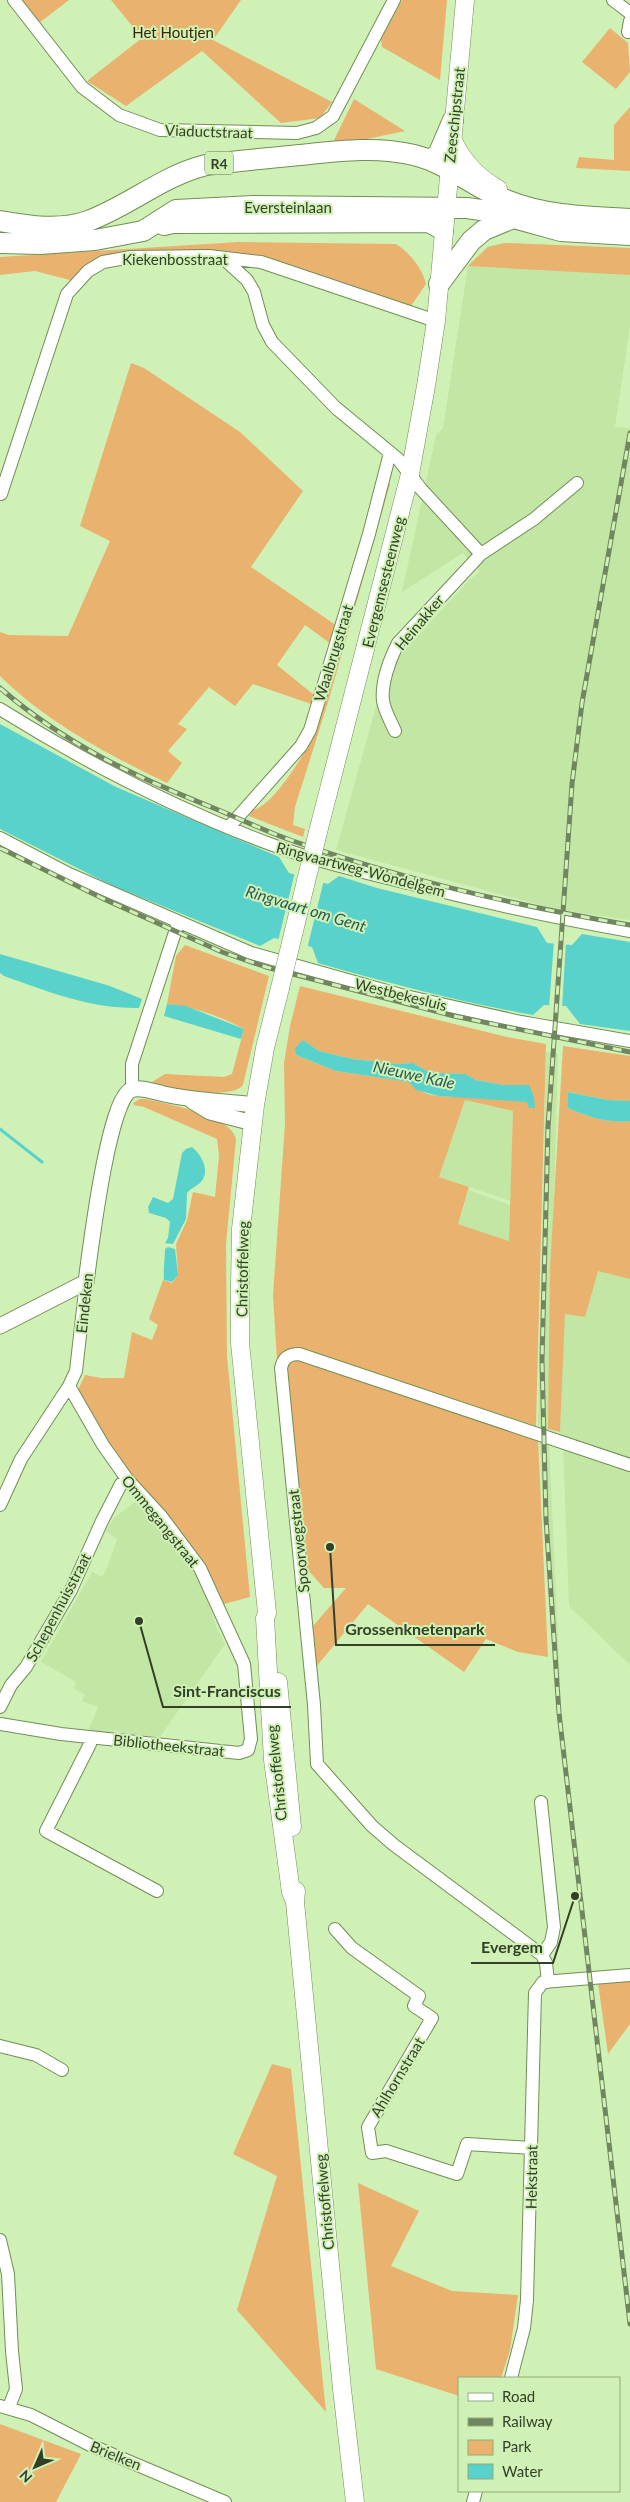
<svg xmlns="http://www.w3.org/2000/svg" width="630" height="2502" font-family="Lato,sans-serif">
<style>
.built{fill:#c2e6a3}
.green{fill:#e9b26f;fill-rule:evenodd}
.water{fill:#59d2cc}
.pier{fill:#d0f1b5}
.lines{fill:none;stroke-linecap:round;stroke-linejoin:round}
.stream{stroke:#59d2cc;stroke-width:3}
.minor-casing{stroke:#718e56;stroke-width:14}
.tertiary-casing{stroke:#718e56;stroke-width:17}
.secondary-casing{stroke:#718e56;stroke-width:19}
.trunk-casing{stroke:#718e56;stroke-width:22}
.minor{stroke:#fff;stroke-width:12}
.tertiary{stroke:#fff;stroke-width:15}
.secondary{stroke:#fff;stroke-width:18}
.trunk{stroke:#fff;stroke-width:20}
.rail-casing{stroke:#718660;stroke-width:5}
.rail{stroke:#d0f1b5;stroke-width:3;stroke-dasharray:9;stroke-linecap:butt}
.secondary-bridge-casing{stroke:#718e56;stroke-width:19;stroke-linecap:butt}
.secondary-bridge{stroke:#fff;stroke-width:18}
.labels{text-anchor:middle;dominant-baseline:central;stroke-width:4;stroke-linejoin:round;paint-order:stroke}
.shield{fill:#d0f1b5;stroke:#627552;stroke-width:1}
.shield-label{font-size:14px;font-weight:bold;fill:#334028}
.park-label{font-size:15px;fill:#3b2506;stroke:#d0f1b5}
.street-label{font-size:15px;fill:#334028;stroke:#d0f1b5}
.water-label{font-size:16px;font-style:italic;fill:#265957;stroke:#d0f1b5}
.leader{fill:none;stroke:#334028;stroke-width:2}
.callout-dot{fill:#334028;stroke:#d0f1b5;stroke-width:2}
.callout-label{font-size:16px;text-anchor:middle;font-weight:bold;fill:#334028;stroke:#d0f1b5;stroke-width:4;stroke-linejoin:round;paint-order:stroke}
</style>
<rect width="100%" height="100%" fill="#d0f1b5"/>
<path class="built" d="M505 243 630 248V326L615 427 630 428V920L555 909 336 850 377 703 397 659 470 579 480 572 463 553 402 592 436 435 443 428 468 266 488 246Z
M546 1052 558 1053 548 1423 560 1680H554L538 1420Z
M465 1100 513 1111 511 1201 439 1177Z
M572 1118 621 1122 630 1121V1665L569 1606 563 1445 560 1432Z
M469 1190 510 1205 509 1241 458 1224Z
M136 1501 153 1523 156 1521 179 1548 189 1563 202 1585 216 1626 225 1644 160 1737 123 1734 115 1730 111 1733 88 1732 98 1707 82 1701 85 1694 74 1689 76 1682 41 1662 92 1572 102 1577 107 1568 117 1539 106 1531 114 1518Z"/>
<path class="green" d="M21 0H69L39 23Z
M111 0H241L213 40 332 102 320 118 281 123 202 51 126 106 87 81 142 38Z
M402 0H447L440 80 382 47 381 39Z
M610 28 628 43 630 72 616 89 582 62Z
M354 99 405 131 338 145 334 140Z
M630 107V171L576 168 579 157 614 160V125Z
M239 242 396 244C409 252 423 269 426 284L411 306 264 256 211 251 88 265 70 280 35 271 0 275V257Z
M505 243 630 248V275L468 266 488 247Z
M131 363 144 368 240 432 303 491 251 567 337 626 331 644 305 625 277 665 314 695 311 704 253 684 235 706 209 687 178 724 187 729 168 751 182 763 167 783C107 754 48 723 0 676V632L9 635 68 636 110 541 80 526Z
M388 481 390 484 329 699 295 807 293 825 305 829 303 837 249 816 253 810C272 806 299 762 308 746Z
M185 945 269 976 243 1085C230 1101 170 1088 152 1082L165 1074 224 1077 232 1074 244 1029C220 1016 194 1007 167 1004L176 956Z
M300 986 507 1037 546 1044 536 1426 345 1365 285 1353 277 1361 273 1295 285 1124 284 1063 290 1026ZM303 1040 319 1051 353 1059 398 1064 413 1063 425 1070 440 1073 464 1074 476 1080 504 1085H528C498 1090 431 1110 409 1082L336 1071 296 1055ZM465 1100 513 1111 509 1241 458 1224 469 1187 439 1177Z
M563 1046 630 1056V1101L608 1100 569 1092 568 1108C585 1116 610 1124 630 1121V1279L598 1271 585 1317 565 1314 560 1432 548 1429 550 1269Z
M140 1099H145C167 1104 231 1115 236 1139L226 1244 227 1356 250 1597 224 1604 199 1555 124 1465 105 1438 77 1392 85 1375 101 1378H124L132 1332 152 1340 158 1325 149 1319 163 1280 172 1283 178 1275 176 1244 187 1220 193 1192 215 1197 219 1156 217 1139 144 1107 134 1105 133 1103Z
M300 1359 538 1438 548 1657 518 1652 486 1639 464 1672 368 1604 316 1667 313 1626 346 1588H324L307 1569 287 1368 292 1361Z
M616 1981 630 1982V2024L608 2054 598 1983Z
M272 2064 291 2069 326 2412 237 2310 277 2176 233 2154Z
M358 2183 419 2211 391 2266 452 2291 518 2295 510 2350 501 2378H459V2396L376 2369Z
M0 2424 81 2454 56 2502H0Z"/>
<path class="water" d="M0 724 116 787 279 857 289 873 328 884 339 876 377 888 537 927 547 943 572 945 582 934 630 942V1031L580 1024 566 1006 544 1005 533 1015C460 1002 388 983 318 963L312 947 274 938 260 946 111 885 0 829Z
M0 954 110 986 142 999 139 1008C91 1009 49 992 4 976L0 973Z
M167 1004 186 1006 244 1029 241 1039 164 1016Z
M303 1040 319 1051 353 1059 398 1064 413 1063 425 1070 440 1073 465 1074 476 1080 504 1085H529L534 1097 535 1108H529L527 1102 439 1096 416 1090 409 1082 336 1071 296 1055 295 1048Z
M568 1092 608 1100 630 1101V1121C610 1124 585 1116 568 1108Z
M192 1147C202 1155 211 1172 200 1183 195 1187 190 1189 187 1193L186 1219 173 1244 165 1243 168 1238 170 1222 166 1218 149 1213 148 1207 153 1197 168 1203 173 1199 182 1153 186 1149Z
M168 1247 175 1249 178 1275 172 1282 164 1280C163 1274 165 1256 165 1249Z"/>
<path class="pier" d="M295 872 324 880 307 949 278 941Z
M554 941 566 942 562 1008H549Z"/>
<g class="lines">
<path class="stream" d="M0 1129 42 1162"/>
<defs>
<path id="minor" d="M14 0 82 87 119 115 160 130 297 133 316 128 333 116 394 0
M613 0 630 13
M628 32 630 21
M223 258 247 280 254 292 263 325 272 342 336 408 398 459 421 489 481 554
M1 494 67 294 88 271 103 262 131 257 209 256 261 262 436 321
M0 709C85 762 176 809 270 844 315 861 362 872 408 883 482 902 555 918 630 931
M395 731C391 722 385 712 383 701 381 683 390 659 398 643L481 554 534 519 577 483
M229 827 301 746 310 730 369 534 390 453
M0 838 69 874 251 953 401 995 521 1022 630 1041
M132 1089V1064L178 923
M0 1505 21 1459 69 1386 76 1371 86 1282
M0 1707 11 1685 26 1667 71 1590 102 1521 121 1484 127 1479
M0 1724 61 1734 239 1753 248 1750 251 1739 244 1664 200 1568 161 1516 127 1479 103 1445 69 1386
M90 1737V1744L46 1831 157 1891
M541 1802 554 1927 551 1942 542 1955
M335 1929 352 1948 419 1996 414 2006 432 2018 368 2127 372 2153 386 2151 457 2174 467 2144 532 2148
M548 1982 546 1963 542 1955 394 1845 372 1826 317 1764 314 1705 281 1368C283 1358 289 1354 299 1354L630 1465
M0 2046 36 2055 62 2070
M0 2240 8 2274 12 2351 16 2389 9 2407
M511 2378 524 2328 527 2300 535 1993 543 1982 630 1975
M0 2406 31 2415 90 2445 225 2502
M473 2502 476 2491"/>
<path id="tertiary" d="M192 1101 210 1112 253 1123
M0 1326 86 1282C90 1253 108 1100 131 1090 139 1086 155 1092 164 1094 194 1101 225 1101 255 1105"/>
<path id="secondary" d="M452 138C461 160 477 177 498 189
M318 832 410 474 426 386 436 321 465 0
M280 988 265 1048 255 1105 241 1229 240 1287V1343L267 1613 265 1618 273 1760 291 1892 295 1902
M278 1682 292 1827
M296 1891 295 1902 342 2389 355 2502"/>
<path id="trunk" d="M429 160 438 155 453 120
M0 221C29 226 60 231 88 221 129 206 162 176 206 165 237 161 269 158 300 155 338 151 376 146 414 155 447 163 475 188 506 200 545 216 589 217 630 219
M164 225 173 223 429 222 443 230
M0 243 40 244 95 240 143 231 176 210 253 206 467 208 488 211 561 231 630 235
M439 284 471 241 484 230 513 218"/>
</defs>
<use href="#minor" class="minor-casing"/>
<use href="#tertiary" class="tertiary-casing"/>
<use href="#secondary" class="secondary-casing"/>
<use href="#trunk" class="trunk-casing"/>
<use href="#minor" class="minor"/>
<use href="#tertiary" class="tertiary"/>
<use href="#secondary" class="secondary"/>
<use href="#trunk" class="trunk"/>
<defs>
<path id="rail" d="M630 433 582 703 572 784 548 1127 542 1360 546 1519 559 1713 630 2324
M0 688C66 745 136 777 216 809 243 820 269 833 296 842 405 880 517 906 630 925
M0 848 106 900 222 952 266 967 454 1016 630 1052"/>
</defs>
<use href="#rail" class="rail-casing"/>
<use href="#rail" class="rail"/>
<defs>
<path id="secondary-bridge" d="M280 988 318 832"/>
</defs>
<use href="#secondary-bridge" class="secondary-bridge-casing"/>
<use href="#secondary-bridge" class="secondary-bridge"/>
</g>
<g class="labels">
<rect class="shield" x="205" y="151.5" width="28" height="23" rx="4"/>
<g class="shield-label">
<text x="219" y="163">R4</text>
</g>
<g class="park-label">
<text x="173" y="32">Het Houtjen</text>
</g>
<g class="street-label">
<text transform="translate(454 115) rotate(-84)">Zeeschipstraat</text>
<text transform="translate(209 131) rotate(2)">Viaductstraat</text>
<text x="288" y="207">Eversteinlaan</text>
<text x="175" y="259">Kiekenbosstraat</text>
<text transform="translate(383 582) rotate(-76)">Evergemsesteenweg</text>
<text transform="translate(419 622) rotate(-50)">Heinakker</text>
<text transform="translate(333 653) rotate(-73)">Waalbrugstraat</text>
<text transform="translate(361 869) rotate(15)">Ringvaartweg-Wondelgem</text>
<text transform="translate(401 994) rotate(14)">Westbekesluis</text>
<text transform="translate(242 1269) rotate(-89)">Christoffelweg</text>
<text transform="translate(84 1303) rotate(-84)">Eindeken</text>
<text transform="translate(161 1521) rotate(51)">Ommegangstraat</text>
<text transform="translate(298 1541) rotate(-96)">Spoorwegstraat</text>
<text transform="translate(58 1607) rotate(-62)">Schepenhuisstraat</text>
<text transform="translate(169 1745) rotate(6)">Bibliotheekstraat</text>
<text transform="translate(276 1773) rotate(-96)">Christoffelweg</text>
<text transform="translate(397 2077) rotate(-59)">Ahlhornstraat</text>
<text transform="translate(531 2177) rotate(-89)">Hekstraat</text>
<text transform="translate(324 2202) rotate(-95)">Christoffelweg</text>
<text transform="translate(116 2455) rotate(22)">Brielken</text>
</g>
<g class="water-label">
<text transform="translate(306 908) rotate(17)">Ringvaart om Gent</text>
<text transform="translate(414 1074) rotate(12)">Nieuwe Kale</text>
</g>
</g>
<path class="leader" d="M330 1547L336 1645H495M139 1621L163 1707H291M575 1896L553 1963H471"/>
<g class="callout-dot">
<circle cx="330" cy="1547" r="5"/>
<circle cx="139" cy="1621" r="5"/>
<circle cx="575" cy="1896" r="5"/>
</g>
<g class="callout-label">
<text x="415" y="1635">Grossenknetenpark</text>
<text x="227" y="1697">Sint-Franciscus</text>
<text x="512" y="1953">Evergem</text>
</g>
<rect x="458" y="2377" width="162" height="115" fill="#d0f1b5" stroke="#91aa7d"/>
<rect x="468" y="2393" width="25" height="8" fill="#ffffff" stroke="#91aa7d"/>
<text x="502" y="2402" font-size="15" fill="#334028">Road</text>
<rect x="468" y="2418" width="25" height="8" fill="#718660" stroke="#91aa7d"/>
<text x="502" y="2427" font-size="15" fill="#334028">Railway</text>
<rect x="468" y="2440" width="25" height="15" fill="#e9b26f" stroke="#91aa7d"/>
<text x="502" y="2452" font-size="15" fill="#334028">Park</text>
<rect x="468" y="2464" width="25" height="15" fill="#59d2cc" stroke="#91aa7d"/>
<text x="502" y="2477" font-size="15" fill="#334028">Water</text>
<g transform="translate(35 2467) rotate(225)" stroke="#d0f1b5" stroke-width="4" paint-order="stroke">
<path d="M0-4L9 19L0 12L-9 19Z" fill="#334028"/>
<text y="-8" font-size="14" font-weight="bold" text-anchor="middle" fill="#334028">N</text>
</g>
</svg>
